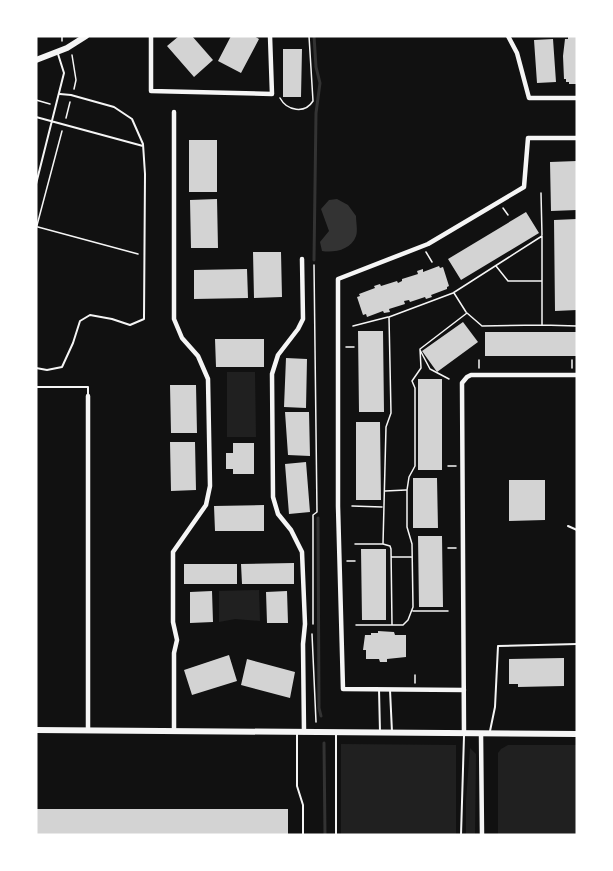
<svg xmlns="http://www.w3.org/2000/svg" width="613" height="871" font-family="'Noto Sans',sans-serif">
<style>
.green{fill:#202020}
.water{fill:#333}
.lines{fill:none;stroke-linecap:round;stroke-linejoin:round}
.stream{stroke:#333;stroke-width:3}
.building{fill:#d3d3d3}
.path{stroke:#f5f5f5;stroke-width:1.5}
.service{stroke:#f5f5f5;stroke-width:2}
.minor{stroke:#f5f5f5;stroke-width:4.5}
.tertiary{stroke:#f5f5f5;stroke-width:6}
</style>
<rect width="100%" height="100%" fill="#111"/>
<path class="green" d="M227 372H255L256 437H227Z
M259 590 260 621 235 619 219 622V591Z
M341 744 456 745V835H341Z
M508 745H577V835H498V753L501 749Z
M470 748 476 754 475 835H466V800Z"/>
<path class="water" d="M337 199 348 205 356 216C356 222 358 231 356 236 351 250 334 253 322 251L320 242 329 231 321 209 329 200Z"/>
<g class="lines">
<path class="stream" d="M314 260 316 113 320 83 316 67 314 36
M318 518 319 708 321 716
M324 743 325 835"/>
</g>
<path class="building" d="M179 36H192L213 60 194 77 167 46Z
M231 36H254L259 39 241 73 218 61Z
M568 36H577V84H569V82H566V79H564L563 56 565 39H568Z
M553 39 556 82 537 83 534 40Z
M283 49H302L301 97H283Z
M189 140H217V192H189Z
M577 161V210L551 211 550 162Z
M217 199 218 248H191L190 200Z
M526 212 539 233 461 280 448 259Z
M577 219V310L555 311 554 220Z
M253 252H281L282 297 254 298Z
M439 266 440 268 443 267 449 286 447 287V289L431 295 432 297 426 299 425 297 410 302 409 300 404 301 405 304 389 309 390 312 384 313 383 311 367 317 366 314 363 315 357 297 360 296 359 294 375 288 374 286 380 284 381 286 397 281 398 283 402 281V279L418 274 417 271 423 269V272Z
M247 269 248 298 194 299V270Z
M463 322 478 342 437 372 422 351Z
M358 331H383L384 412H359Z
M485 332H576V356H485Z
M215 339H264V367H216Z
M286 358 307 359 306 408 284 407Z
M418 379H442V470H418Z
M170 385H196L197 433H171Z
M285 412H309L310 456 288 455Z
M356 422H380L381 500H356Z
M170 442H195L196 490 171 491Z
M233 443H254V474H233V469H226V453H233Z
M306 462 310 512 289 514 285 464Z
M413 478H437L438 528H413Z
M509 480H545V520L509 521Z
M264 505V531H215L214 506Z
M418 536H442L443 607H419Z
M361 549H386V620H362Z
M294 563V584H242L241 564Z
M184 564H237V584H184Z
M212 591 213 622 190 623V592Z
M287 591 288 623H267L266 592Z
M378 631 394 632 395 635H406V657L387 659V662H380L379 659H366V650H363L365 635H371V633H378Z
M229 655 237 681 192 695 184 670Z
M564 658V686L518 687V684H509V659Z
M247 659 295 672 290 698 241 685Z
M36 809H288V835H36Z"/>
<g class="lines">
<path class="path" d="M62 36V41
M72 55 76 80 74 89
M280 98C287 111 305 114 313 101L309 36
M36 100 50 104
M66 118 70 102
M541 193 542 235
M503 208 508 215
M38 227 138 254
M36 229 62 131
M426 252 432 262
M496 266 508 281H542
M454 293 466 312
M542 325 577 326
M353 326 388 317
M346 347H354
M420 350 430 369 449 379
M479 360V368
M572 360V368
M448 466H456
M385 491 406 490
M352 506 382 507
M355 544H382
M448 548H456
M392 557H411
M347 561H355
M413 611H448
M313 624V515L317 512 314 265
M356 625H403L408 620 413 607 412 544 407 527V490L409 477 415 466V388L412 381 421 368 420 349 467 313 482 326 542 325V236L453 293 389 317 391 413 386 427 383 544 390 546 391 549 392 625
M312 634 316 722
M415 675V683"/>
<path class="service" d="M36 117 143 146
M36 184 64 73 58 54
M36 368 47 370 62 367 73 343 80 321 90 315 112 319 130 325 144 319 145 174 143 144 132 119 114 107 71 95 60 94
M36 387H88V395
M568 526 577 530
M379 689 380 732
M390 690 392 732
M490 731 495 707 498 646 577 644
M297 734V786L303 805V835
M336 835V732
M461 835 464 736"/>
<path class="minor" d="M151 36V91L272 94 270 36
M508 36 517 53 529 98H577
M302 259 303 319 298 329 278 355 272 374 273 497 278 514 291 530 302 552 305 624 303 644 304 732
M88 396V730
M464 690 343 689 338 506V279L428 244 524 187 528 138H577
M174 731V653L177 640 173 622V552L206 505 210 486 208 379 198 356 182 338 174 319V112
M464 734 462 383 467 377 471 375H577
M481 734 482 835"/>
<path class="tertiary" d="M36 60 67 48 86 36
M36 730 577 734"/>
</g>
<rect width="613" height="871" fill="none" stroke="#ffffff" stroke-width="75"/>
</svg>
